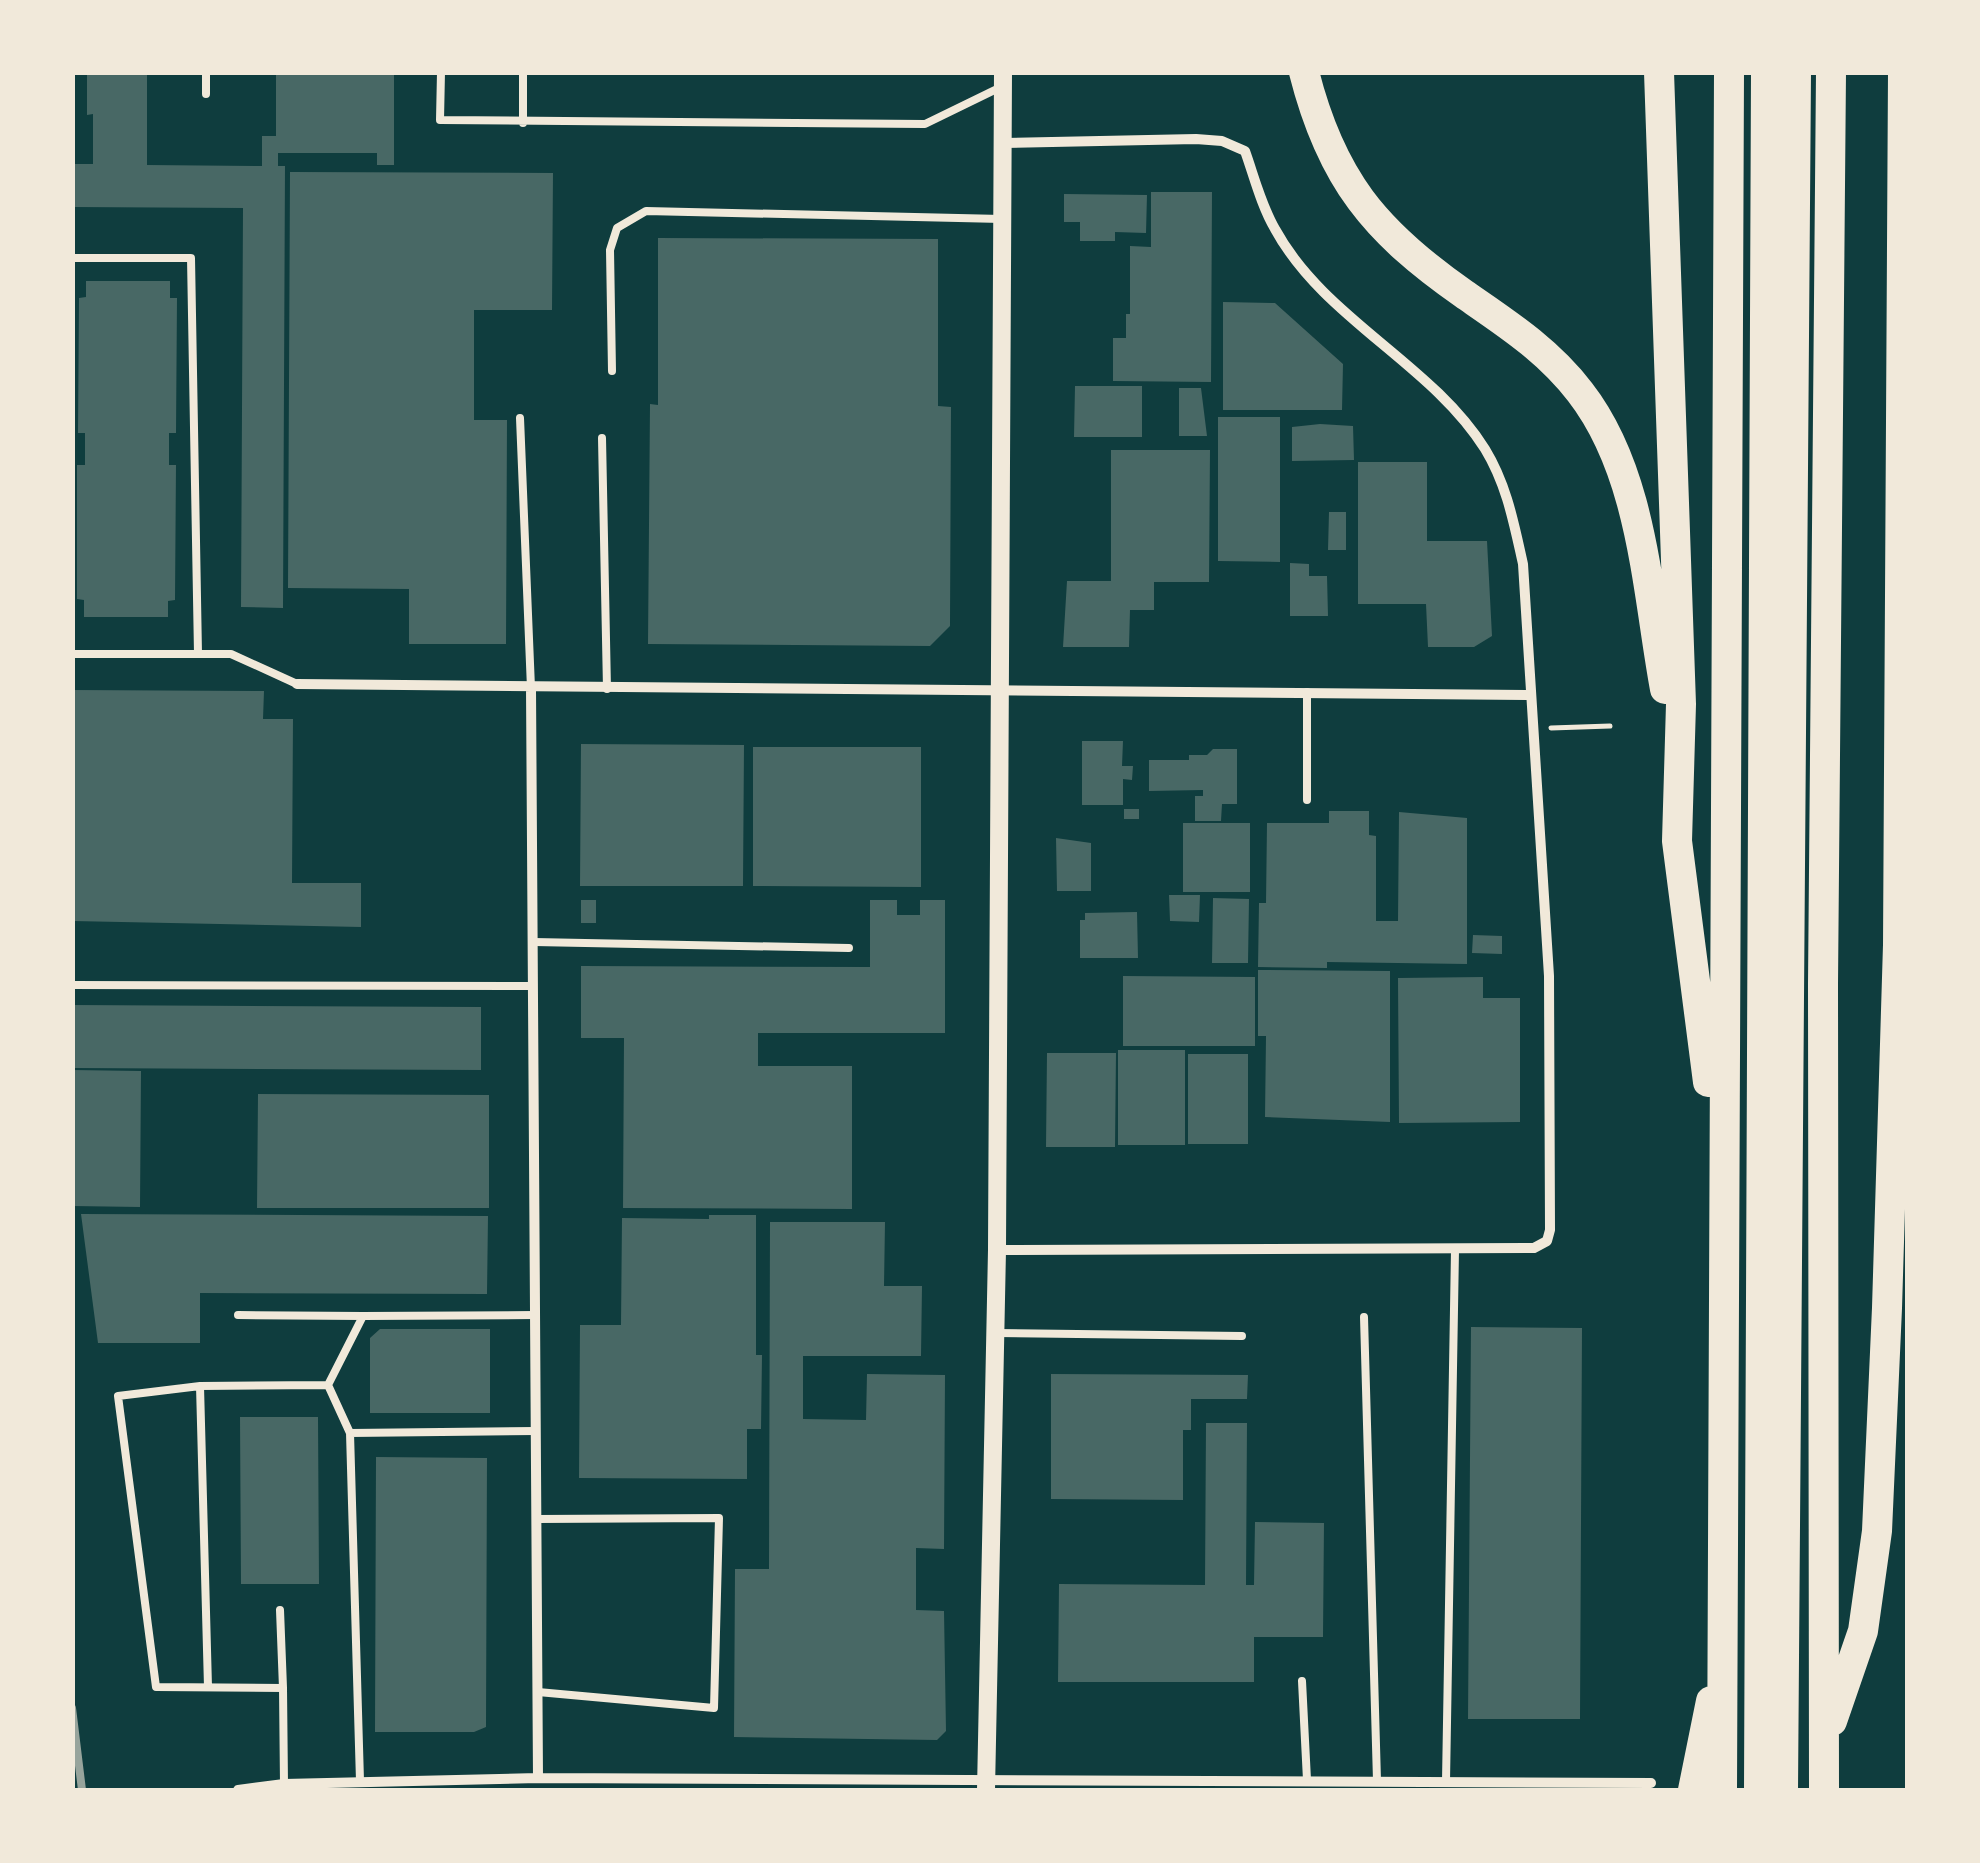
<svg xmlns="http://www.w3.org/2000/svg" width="1980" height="1863" font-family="'Work Sans',sans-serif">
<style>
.building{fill:#486865}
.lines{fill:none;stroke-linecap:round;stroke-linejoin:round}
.path{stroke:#f1e9da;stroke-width:5}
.service{stroke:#f1e9da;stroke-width:8}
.minor{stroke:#f1e9da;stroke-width:10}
.tertiary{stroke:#f1e9da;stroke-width:18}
.motorway{stroke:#f1e9da;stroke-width:30}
.rail{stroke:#97a49c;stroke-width:8}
</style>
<rect width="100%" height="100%" fill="#0f3d3e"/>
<path class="building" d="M87 72H147V165L262 166V136H276V72H394V165H377V153H278V166H285L283 608 241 607 243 208 72 207V164H93V114L87 115Z
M290 172 553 173 552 310H474V420H507L506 644H409V589L288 588Z
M1151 192H1212L1211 382 1113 381V338H1126V314H1130V246L1151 247Z
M1064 194 1147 195 1146 233 1115 232V241H1080V222H1064Z
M658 238 938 239V406L951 407 950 626 930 646 648 644 650 404 658 405Z
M86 281H170V298H177L176 433H169V465H176L175 600 168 601V617H84V600L77 599V465H85V433H78L79 298 86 297Z
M1223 302 1275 303 1343 364 1342 410H1223Z
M1075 386H1142V437H1074Z
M1179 388H1201L1207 436H1179Z
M1218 417H1280V562L1218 561Z
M1320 424 1353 426 1354 460 1292 461V427Z
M1111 450H1210L1209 582H1154V610H1130L1129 647H1063L1067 581H1111Z
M1358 462H1427V541H1487L1492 636 1474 647H1428L1426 604H1358Z
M1329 512H1346V550H1328Z
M1290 563 1309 564V576H1327L1328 616H1290Z
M72 690 264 691 263 719H293L292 883H361V927L72 921Z
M1082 741H1123L1122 766H1133L1132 780 1123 779V805H1082Z
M581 744 744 745 743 886H580Z
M753 747H921V887L753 886Z
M1213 749H1237V804H1222L1221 821H1195V796H1203V790L1149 791V760H1189V755H1207Z
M1124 809H1139V819H1124Z
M1329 811H1369V835L1376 836V921H1398L1399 812 1467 818V964L1327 962V968L1258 967 1259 903H1266L1267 823H1329Z
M1183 823H1250V892H1183Z
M1056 838 1091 843V891H1057Z
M1169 895H1200L1199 922 1170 921Z
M1213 898 1249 899 1248 963H1212Z
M581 900H596V923H581Z
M870 900H897V915H920V900H945V1033H758V1066H852V1209L623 1208 624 1038H581V966L870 967Z
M1137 912 1138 958H1080V920H1085V913Z
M1473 935 1502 936V954L1472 953Z
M1258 970 1390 971V1122L1265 1117 1266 1036H1258Z
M1123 976 1255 977V1046H1123Z
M1483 977V998H1520V1122L1399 1123 1398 978Z
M72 1005 481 1007V1070L72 1068Z
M1118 1050H1185V1145H1118Z
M1047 1053H1116L1115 1147H1046Z
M1188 1054H1248V1144H1188Z
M72 1070 141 1071 140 1207 72 1206Z
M258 1094 489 1095V1208H257Z
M81 1214 488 1216 487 1294 200 1293V1343H98Z
M709 1215H756V1355H762L761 1429H747V1479L579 1478 580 1325H621L622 1218 709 1219Z
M770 1222H885L884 1286H922L921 1356H803V1419L866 1420 867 1374 945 1375 944 1549 916 1548V1610L944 1611 946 1731 937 1740 734 1737 735 1569H769Z
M1471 1327 1582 1328 1580 1719H1468Z
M380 1329H490V1413H370V1338Z
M1051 1374 1248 1375 1247 1399H1191V1430H1183V1500L1051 1499Z
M240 1417H318L319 1584H241Z
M1206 1423H1247L1246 1585H1254L1255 1522 1324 1523 1323 1637H1254V1682H1058L1059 1584 1205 1585Z
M376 1457 487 1458 486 1727 474 1732H375Z"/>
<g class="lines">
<path class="path" d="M1551 728 1610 726"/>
<path class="service" d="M206 72V94
M441 72 440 120 925 124 1003 86
M523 123V72
M72 258H191L198 654
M612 371 610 250 617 228 646 211 1002 219
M520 418 531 688
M602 438 607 689
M72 654H231L297 684
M1307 692V800
M534 942 849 948
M72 985 533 986
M238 1315 363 1316
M1364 1317 1377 1781
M996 1333 1242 1336
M328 1385 350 1433 360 1781
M200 1386 208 1687
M350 1433 536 1431
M537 1519 719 1518 714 1708 538 1692
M280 1610 283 1688 156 1687 118 1396 200 1386 328 1385 363 1316 535 1315
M1302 1681 1307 1780
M283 1688 284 1784
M1446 1782 1455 1250"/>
<path class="minor" d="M297 684 1531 695
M531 688 538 1778
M997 1250 1534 1248 1547 1241 1550 1230 1549 976 1523 564C1514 524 1507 485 1485 449 1431 363 1324 319 1275 229 1261 205 1254 176 1245 151L1222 141 1196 139 1003 143
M238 1790 284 1784 538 1778 1651 1783"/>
<path class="tertiary" d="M986 1790 997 1250 1003 72"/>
<path class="motorway" d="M1304 72C1331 179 1375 232 1464 294 1506 323 1548 350 1580 392 1643 473 1647 591 1665 689
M1659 72 1681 704 1677 841 1708 1082
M1832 1721 1863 1631 1877 1531 1887 1308 1898 945 1903 72
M1693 1790 1711 1701
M1722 1790 1729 72
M1759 1790 1766 72
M1783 1790 1796 72
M1824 1790 1823 984 1831 72"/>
<path class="rail" d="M72 1708 82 1790"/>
</g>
<rect width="1980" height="1863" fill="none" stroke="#f1e9da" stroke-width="150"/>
</svg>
